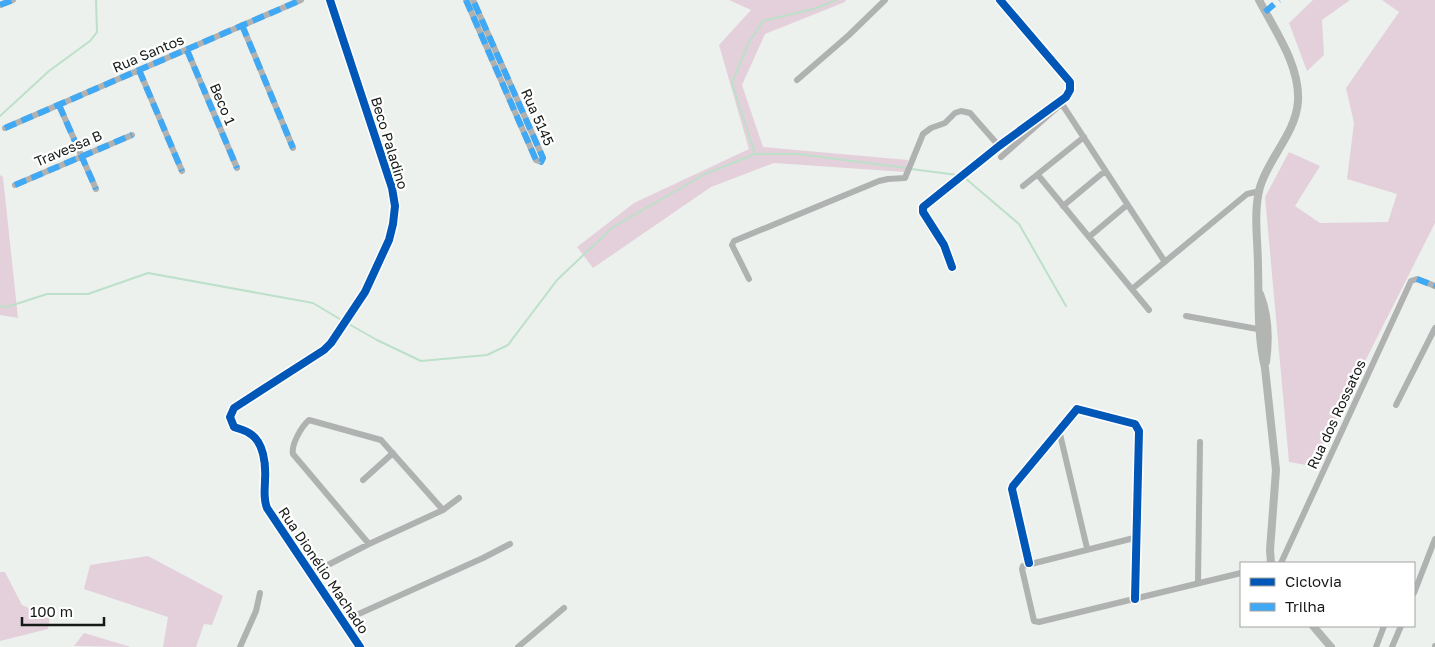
<svg xmlns="http://www.w3.org/2000/svg" width="1435" height="647" font-family="'Golos Text',sans-serif">
<style>
.green{fill:#e4d0db}
.lines{fill:none;stroke-linecap:round;stroke-linejoin:round}
.stream{stroke:#bce0c9;stroke-width:2}
.minor{stroke:#b0b1b1;stroke-width:6}
.major{stroke:#b2b5b2;stroke-width:8}
.quiet{stroke:#3fa9f5;stroke-width:6;stroke-dasharray:12 6;stroke-linecap:butt}
.cycleway-casing{stroke:#fff;stroke-width:11}
.cycleway{stroke:#0057b8;stroke-width:8}
.labels{text-anchor:middle;dominant-baseline:central;stroke-width:4.5;stroke-linejoin:round;paint-order:stroke}
.street-label{font-size:14px;fill:#161a17;stroke:#fff}
</style>
<rect width="100%" height="100%" fill="#ecf1ed"/>
<path class="green" d="M729 0H846L845 2 765 34 742 85 763 147 908 160 905 172 774 163 711 187 593 268 577 247 634 203 749 149 719 45 751 10Z
M1313 0H1350L1322 20 1324 55 1307 71 1289 23Z
M1382 0H1435V223L1312 466 1289 462 1265 197 1289 152 1320 166 1295 206 1320 223 1388 222 1397 194 1347 179 1354 123 1346 88 1399 12Z
M0 175 3 177 18 318 0 315Z
M148 556 223 596 212 625 204 624 196 647H163L168 617 84 589 90 565Z
M0 572H5L22 605 50 617 48 629 0 641Z
M84 633 131 647 74 646Z"/>
<g class="lines">
<path class="stream" d="M0 116 49 71 90 41 97 32 96 0
M755 154 732 83 749 42 763 21 817 8 836 0
M911 169 958 175
M965 178 1019 224 1066 306
M0 306 7 307 47 294H88L148 273 313 303 343 321
M347 323 377 340 421 361 487 355 508 345 557 280 613 227 705 174 755 154H798L906 168"/>
<path class="minor" d="M330 0 392 188 395 206 393 224 389 240 365 292 331 343 324 350 234 408 230 417 234 427C239 429 245 430 249 433 264 441 266 465 265 480 265 490 263 498 267 508L360 647
M466 0 536 160 541 162 543 158 473 0
M0 5 13 0
M242 25 293 148
M187 50 237 168
M139 70 182 171
M797 80 849 35 885 0
M1060 101 1165 262
M59 105 96 189
M5 128 301 0
M1001 157 1060 105
M1038 175 1149 310
M15 185 132 135
M1023 186 1084 137
M1063 206 1105 171
M1089 237 1127 205
M952 267 944 245 923 212V207L999 146 1066 97 1070 90V82L1000 0
M749 279 732 245 734 241 879 181 888 179 905 178 923 134 931 128 945 123 955 113 961 111 970 113 999 146
M1132 289 1247 194 1260 191
M1186 316 1263 330
M1396 405 1435 328
M1059 430 1087 548
M363 480 393 453
M1138 537 1023 566 1022 569 1034 621 1039 622 1241 573
M369 544 293 454C291 445 301 427 309 420L381 440 443 510
M1029 563 1012 489 1013 486 1077 409 1135 424 1139 431 1135 599
M1281 563 1411 281 1417 279 1435 286
M312 573 369 544 443 510 459 498
M1198 583 1200 442
M1414 593 1435 539
M343 621 483 558 510 544
M240 647 256 611 260 593
M518 647 564 608
M1376 647 1384 626
M1392 647 1401 626
M1435 647V646"/>
<path class="major" d="M1259 0C1275 31 1300 65 1298 101 1296 133 1269 157 1260 187 1253 212 1258 241 1258 267 1259 301 1257 334 1265 368L1276 470 1270 550 1271 563
M1260 294C1268 314 1269 340 1266 362
M1313 626 1331 647"/>
<path class="quiet" d="M466 0 536 160 541 162 543 158 473 0
M0 5 13 0
M1265 12 1279 0
M242 25 293 148
M187 50 237 168
M139 70 182 171
M59 105 96 189
M5 128 301 0
M15 185 132 135
M1417 279 1435 286"/>
<defs>
<path id="cycleway" d="M330 0 392 188 395 206 393 224 389 240 365 292 331 343 324 350 234 408 230 417 234 427C239 429 245 430 249 433 264 441 266 465 265 480 265 490 263 498 267 508L360 647
M952 267 944 245 923 212V207L999 146 1066 97 1070 90V82L1000 0
M1029 563 1012 489 1013 486 1077 409 1135 424 1139 431 1135 599"/>
</defs>
<use href="#cycleway" class="cycleway-casing"/>
<use href="#cycleway" class="cycleway"/>
</g>
<g class="labels">
<g class="street-label">
<text transform="translate(148 53) rotate(-23)">Rua Santos</text>
<text transform="translate(223 104) rotate(67)">Beco 1</text>
<text transform="translate(538 117) rotate(66)">Rua 5145</text>
<text transform="translate(390 143) rotate(73)">Beco Paladino</text>
<text transform="translate(68 148) rotate(-23)">Travessa B</text>
<text transform="translate(1336 414) rotate(-65)">Rua dos Rossatos</text>
<text transform="translate(324 570) rotate(56)">Rua Dionélio Machado</text>
</g>
</g>
<rect x="1240" y="562" width="175" height="65" fill="#ffffff" stroke="#a2a3a2"/>
<rect x="1250" y="578" width="25" height="8" fill="#0057b8" stroke="#a2a3a2"/>
<text x="1285" y="587" font-size="15" fill="#161a17">Ciclovia</text>
<rect x="1250" y="603" width="25" height="8" fill="#3fa9f5" stroke="#a2a3a2"/>
<text x="1285" y="612" font-size="15" fill="#161a17">Trilha</text>
<path d="M22 617v8h82v-8" fill="none" stroke="#161a17" stroke-width="2.5"/>
<text x="30" y="617" font-size="15" fill="#161a17" stroke="#ffffff" stroke-width="4" paint-order="stroke">100 m</text>
</svg>
